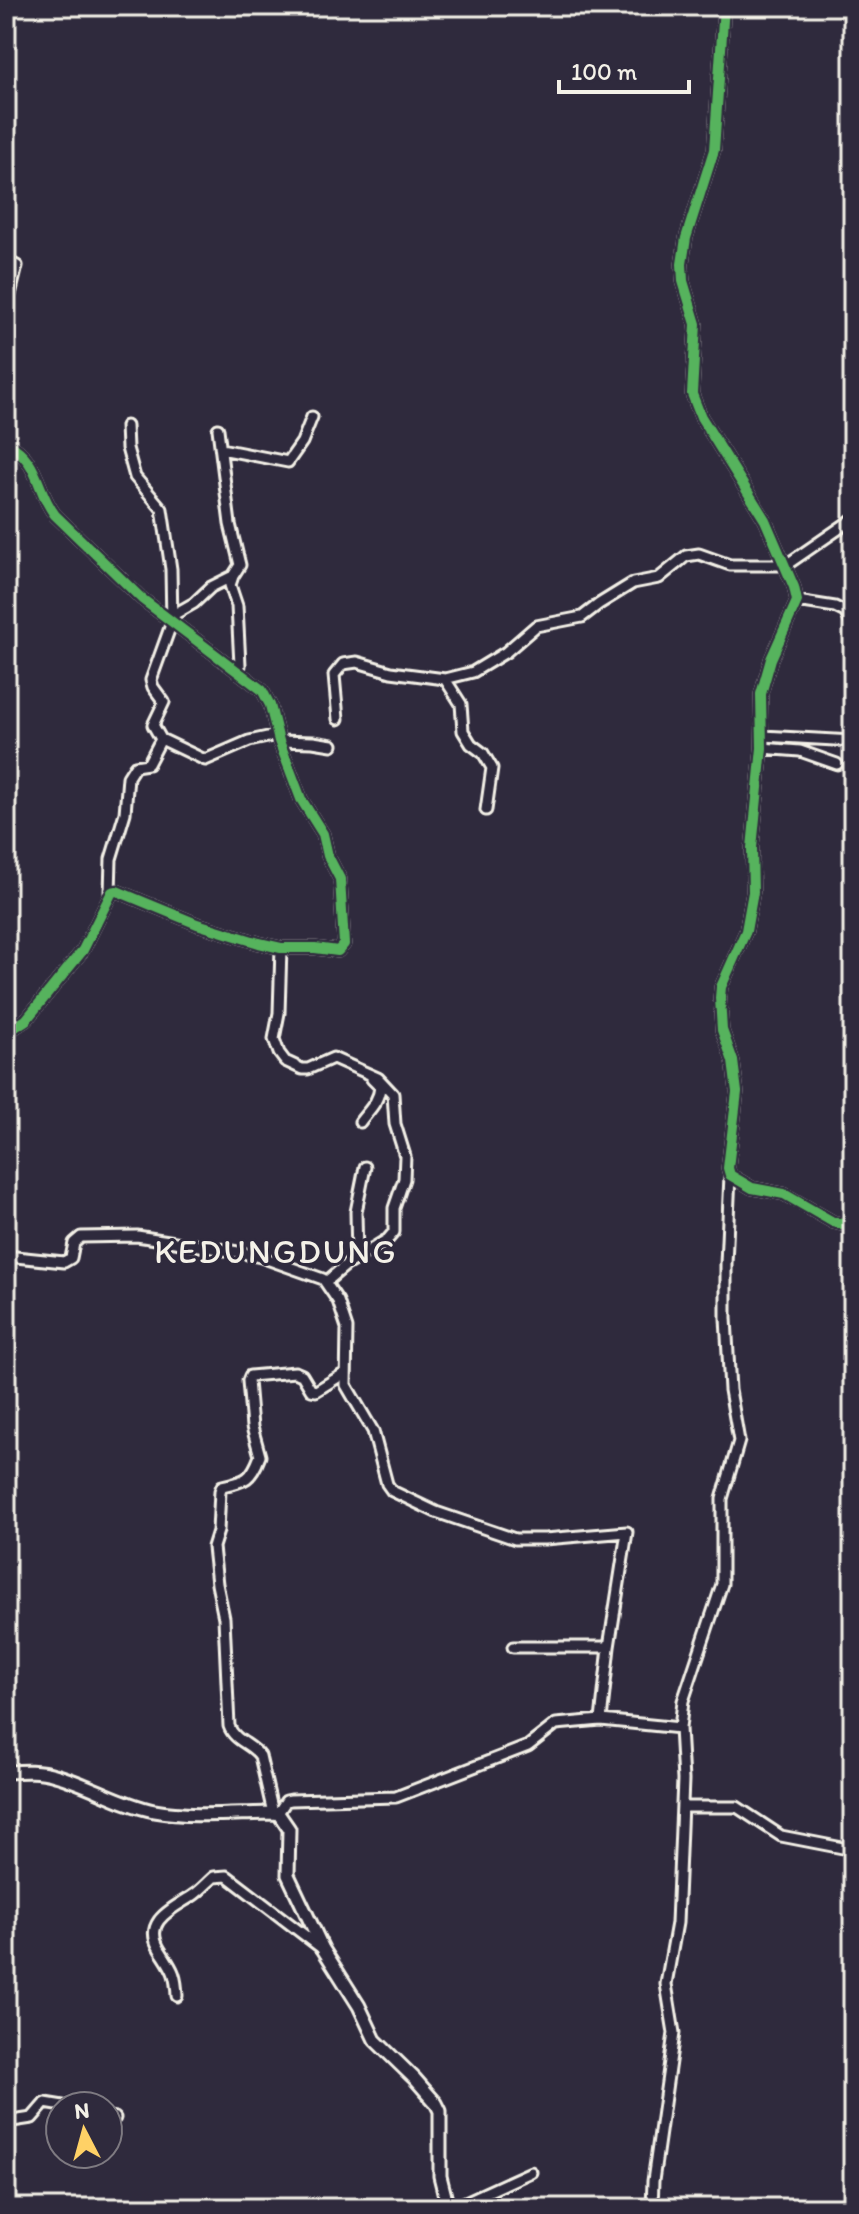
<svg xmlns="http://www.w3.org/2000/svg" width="859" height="2214" font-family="Itim,sans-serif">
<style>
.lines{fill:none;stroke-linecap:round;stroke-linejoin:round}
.minor-casing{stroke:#f4f1e8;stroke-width:15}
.tertiary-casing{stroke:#f4f1e8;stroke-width:17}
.minor{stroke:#2f2a3d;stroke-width:9}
.tertiary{stroke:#2f2a3d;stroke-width:11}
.cycleway-casing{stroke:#2f2a3d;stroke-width:15}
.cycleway{stroke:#56b35d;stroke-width:10}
.labels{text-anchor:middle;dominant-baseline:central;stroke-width:6;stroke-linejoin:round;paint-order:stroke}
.quarter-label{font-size:34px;letter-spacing:2px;fill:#f4f1e8;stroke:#2f2a3d}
</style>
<rect width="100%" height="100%" fill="#2f2a3d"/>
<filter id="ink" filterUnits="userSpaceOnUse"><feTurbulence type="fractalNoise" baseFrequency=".0125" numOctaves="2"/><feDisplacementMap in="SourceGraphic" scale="16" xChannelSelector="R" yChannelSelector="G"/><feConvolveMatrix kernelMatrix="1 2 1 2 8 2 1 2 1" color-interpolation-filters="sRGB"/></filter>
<g filter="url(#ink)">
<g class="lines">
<defs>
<path id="minor" d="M724 6 714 150 686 238 682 264 683 281 696 324 692 394 701 417 765 520 794 587 797 601 771 659 761 694 762 748 752 848 753 892 746 931 721 987 720 998 722 1030 733 1061 737 1092 728 1168 730 1175 752 1188 784 1194 833 1222 841 1224 853 1220
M6 260 17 266 6 311
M126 426 127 448 135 477 162 509 171 569 172 622 151 680 153 687 164 702 153 725 161 739 205 760 249 741 277 735
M6 443C40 460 35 489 55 515L142 599 262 690 270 705 279 741 301 799 323 834 328 856 340 879 344 944 338 951 315 948H281L259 943 197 924 117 891 112 892 83 950 26 1020 6 1033
M221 449 288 462 302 442 312 417
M233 576 230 585 237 606 240 665 239 672
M797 601 835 607 845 612 853 626
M173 615 194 603 211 587 233 576 240 565 230 524 218 429
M445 679 461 704 463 731 471 744 483 753 492 768 486 810
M338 719 334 675 343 664 357 662 391 672 445 679 473 672 506 652 536 626 582 617 599 604 633 583 659 578 686 556 699 554 730 565H786L853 519
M763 736 853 741
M279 741 313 742 332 745
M762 748 800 751 837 764
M110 893 111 859 125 813 128 777 135 766 148 764 161 739
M281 948 279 1013 274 1039 279 1053 285 1061 302 1069H308L333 1058 378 1078 393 1094 395 1124 405 1156 404 1179 394 1208V1232L388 1239 346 1265 326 1282
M360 1122C368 1111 379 1102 380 1087L372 1079
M6 1256 64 1262 71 1258 74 1243 81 1237 137 1236 238 1252 261 1257 323 1279 338 1301 347 1328 346 1385 373 1431 387 1484 392 1491 436 1512 515 1539H545L627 1532 609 1647 601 1720
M357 1258 356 1212 365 1167
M513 1647H609
M682 1807H737L781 1836 853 1850
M273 1813 260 1756C252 1744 234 1741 229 1726L224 1618 217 1584 213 1547 218 1531 220 1491 222 1486C246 1481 251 1480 260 1456L252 1427 248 1381 250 1376 295 1372 302 1375 311 1390 316 1391 345 1373
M278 1813 286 1801 291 1800 396 1797 528 1746 556 1724 601 1720 680 1728
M177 1996C176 1972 172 1969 160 1950 141 1920 175 1908 195 1894 202 1889 207 1883 214 1877L227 1876 320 1947
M108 2117 115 2118
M6 2122 32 2118 45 2103 63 2106
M452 2208 531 2172
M652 2208 653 2181 674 2033 666 1984 677 1923 683 1780 680 1728 683 1701 722 1584V1499L739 1441 730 1390 726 1318V1264L730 1175"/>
<path id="tertiary" d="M6 1772C23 1771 39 1770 55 1775 89 1784 119 1804 154 1811 195 1818 237 1813 278 1813L289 1829 288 1875 323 1949 359 2006 375 2040 415 2079 436 2103 440 2111V2176L448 2208"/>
</defs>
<use href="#minor" class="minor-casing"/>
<use href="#tertiary" class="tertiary-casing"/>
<use href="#minor" class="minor"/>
<use href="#tertiary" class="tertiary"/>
<defs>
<path id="cycleway" d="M724 6 714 150 686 238 682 264 683 281 696 324 692 394 701 417 765 520 794 587 797 601 771 659 761 694 762 748 752 848 753 892 746 931 721 987 720 998 722 1030 733 1061 737 1092 728 1168 730 1175 752 1188 784 1194 833 1222 841 1224 853 1220
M6 443C40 460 35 489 55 515L142 599 262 690 270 705 279 741 301 799 323 834 328 856 340 879 344 944 338 951 315 948H281L259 943 197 924 117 891 112 892 83 950 26 1020 6 1033"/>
</defs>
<use href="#cycleway" class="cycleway-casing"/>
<use href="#cycleway" class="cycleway"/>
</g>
</g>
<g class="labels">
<g class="quarter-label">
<text x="276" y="1251">KEDUNGDUNG</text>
</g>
</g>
<rect width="859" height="2214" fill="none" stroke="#2f2a3d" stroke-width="32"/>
<rect x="16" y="16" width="827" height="2182" fill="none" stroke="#f4f1e8" stroke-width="3" filter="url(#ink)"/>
<g transform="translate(84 2130) rotate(354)"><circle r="38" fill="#2f2a3d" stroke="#7e7a81" stroke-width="2"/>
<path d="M0-6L14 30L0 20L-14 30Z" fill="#ffd166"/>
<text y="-12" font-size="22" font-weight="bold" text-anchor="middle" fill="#f4f1e8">N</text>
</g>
<path d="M559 80v12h130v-12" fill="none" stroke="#f4f1e8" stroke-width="4"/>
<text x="571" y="80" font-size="24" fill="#f4f1e8" stroke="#2f2a3d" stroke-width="6" paint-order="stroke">100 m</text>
</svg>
